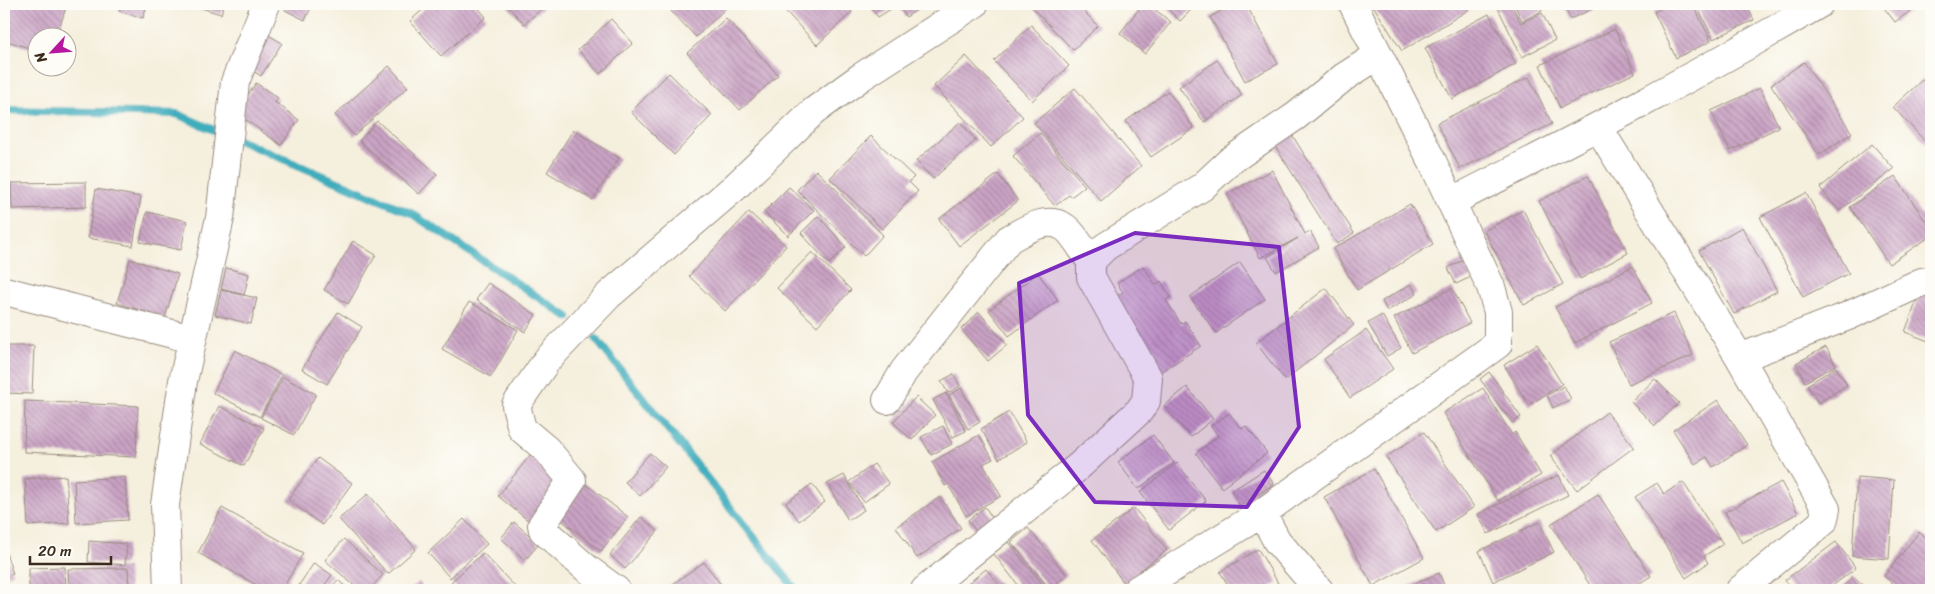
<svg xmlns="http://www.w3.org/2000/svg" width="1935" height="594" font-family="Sriracha,sans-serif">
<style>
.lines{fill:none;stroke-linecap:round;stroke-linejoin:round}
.stream{stroke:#40adbd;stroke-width:8}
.building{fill:url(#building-back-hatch)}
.street-casing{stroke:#988c7e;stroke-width:30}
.street{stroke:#fff;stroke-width:28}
.marked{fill:#7b2cbf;fill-opacity:0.2;stroke:#7b2cbf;stroke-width:4;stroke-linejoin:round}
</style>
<defs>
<pattern id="building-back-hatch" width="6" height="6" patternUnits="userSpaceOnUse" patternTransform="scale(1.25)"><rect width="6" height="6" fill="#caa3c5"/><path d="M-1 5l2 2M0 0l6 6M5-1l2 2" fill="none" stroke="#a5859f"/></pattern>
</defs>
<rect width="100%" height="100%" fill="#fdfcf7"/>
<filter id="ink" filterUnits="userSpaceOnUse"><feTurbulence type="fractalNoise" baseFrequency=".02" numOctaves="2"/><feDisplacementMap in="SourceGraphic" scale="10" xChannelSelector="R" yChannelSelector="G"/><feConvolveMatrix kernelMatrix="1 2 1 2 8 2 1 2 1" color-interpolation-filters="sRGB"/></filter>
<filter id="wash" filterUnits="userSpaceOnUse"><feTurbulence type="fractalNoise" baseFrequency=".0096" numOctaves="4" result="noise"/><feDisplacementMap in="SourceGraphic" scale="20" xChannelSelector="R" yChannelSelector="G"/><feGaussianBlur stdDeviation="1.12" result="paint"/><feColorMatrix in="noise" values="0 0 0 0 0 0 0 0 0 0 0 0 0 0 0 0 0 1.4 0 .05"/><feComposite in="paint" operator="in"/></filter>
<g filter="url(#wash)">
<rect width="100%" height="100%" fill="#f5efdd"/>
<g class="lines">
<path class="stream" d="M4 110 177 114 223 134
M234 138 411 213 568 317
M596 339 796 590"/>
</g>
<g id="blocks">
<path class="building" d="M10 4H67L56 38H38V51L4 40V24Z
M121 4H147L143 18 119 11Z
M188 4H224L221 14Z
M289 4H313L305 20 285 10Z
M429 4H475L486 17 441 56 410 21Z
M506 4H547L524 24Z
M678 4H730L696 37 671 11Z
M779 4H843L852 12 817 45Z
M869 4H892L894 7 878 17Z
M897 4H926L906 17Z
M1029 4H1077L1098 26 1073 50Z
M1143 4H1148L1171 22 1145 54 1120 33Z
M1163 4H1197L1180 21Z
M1234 4H1246L1278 64 1245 81 1210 17Z
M1372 4H1478L1402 51Z
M1496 4H1511L1521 23 1542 13 1555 40 1522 57Z
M1514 4H1538L1542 11 1522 21Z
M1563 4H1590L1593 9 1570 19Z
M1670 4H1693L1711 41 1676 58 1654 12Z
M1696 4H1746L1754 20 1713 39Z
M1881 4H1920L1895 22Z
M1489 14 1516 64 1452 99 1425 48Z
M726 18 778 75 740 110 687 53Z
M611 19 633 43 600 74 578 50Z
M1031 25 1069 66 1032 101 994 61Z
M1615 29 1635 73 1560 108 1540 65Z
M267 34 282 43 261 76 247 67Z
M966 56 1023 117 991 147 934 86Z
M1217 60 1242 95 1204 122 1179 87Z
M1804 62 1852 133 1819 155 1771 85Z
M389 66 408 87 354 136 335 115Z
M669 73 712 115 674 155 631 112Z
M1529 77 1552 124 1460 169 1437 123Z
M1925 77 1931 83V148L1893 107Z
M256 83 278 98 275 102 299 120 281 145 236 113Z
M1075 88 1141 166 1101 201 1034 123Z
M1760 88 1779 127 1730 151 1711 111Z
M1168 91 1194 128 1151 157 1126 121Z
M377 121 437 174 419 194 359 141Z
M960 122 976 140 933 179 916 161Z
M573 130 619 158 593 200 547 172Z
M1040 133 1085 186 1071 197 1069 195 1055 206 1013 156Z
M1292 135 1354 233 1337 244 1275 146Z
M871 136 914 177 909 182 918 191 882 229 830 178Z
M1872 144 1894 169 1839 211 1820 188Z
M816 170 883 235 864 256 797 190Z
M1272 170 1305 234 1310 231 1319 247 1276 272 1267 257 1298 238 1260 258 1227 194Z
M998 174 1018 201 959 246 939 219Z
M1588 176 1628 253 1580 279 1539 201Z
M1895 176 1931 229V236L1889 264 1850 207Z
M86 182V207L12 209 11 183Z
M789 187 814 210 788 236 764 212Z
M96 189 141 197 133 246 88 238Z
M1806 193 1849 273 1803 297 1760 217Z
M1410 204 1433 244 1357 290 1333 249Z
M1523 210 1563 284 1524 305 1484 231Z
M147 212 187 221 181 250 140 242Z
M749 212 786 246 725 311 689 276Z
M818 216 846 247 829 264 801 233Z
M1742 227 1777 291 1734 314 1699 251Z
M353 241 376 255 348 304 324 290Z
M812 252 851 290 817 326 777 288Z
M130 259 178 274 165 318 117 303Z
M1463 260 1471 277 1456 284 1448 268Z
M1240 262 1265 299 1216 333 1190 297Z
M1143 266 1156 285 1161 281 1171 297 1166 300 1181 324 1185 321 1201 346 1157 374 1111 300 1123 292 1117 283Z
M1633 266 1652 303 1575 343 1555 307Z
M226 268 249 274 244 295 221 289Z
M1038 273 1058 300 1009 336 989 310Z
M488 283 536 315 525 332 476 300Z
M1411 284 1417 294 1387 311 1382 301Z
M1922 287 1931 290V342L1905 332Z
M1326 288 1354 325 1285 380 1256 343Z
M1452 288 1470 323 1412 353 1394 318Z
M221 290 257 298 251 324 215 315Z
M469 302 518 330 491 377 442 349Z
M338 312 362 327 327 384 302 369Z
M979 312 1007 345 988 361 961 329Z
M1674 313 1693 355 1629 384 1609 342Z
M1382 315 1401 348 1387 356 1368 323Z
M1366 330 1393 369 1350 398 1324 359Z
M1537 344 1562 384 1529 405 1504 365Z
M6 346H34L32 394 4 393Z
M1826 347 1836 365 1805 382 1796 363Z
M235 350 282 375 260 417 213 393Z
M1836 367 1847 385 1818 403 1807 385Z
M1489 372 1521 417 1512 423 1480 379Z
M954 374 960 386 948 393 941 381Z
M283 377 316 394 294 435 261 418Z
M1655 379 1679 403 1655 426 1631 402Z
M1564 386 1571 399 1553 408 1547 395Z
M1187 387 1213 419 1191 437 1164 406Z
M961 388 980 422 968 429 949 395Z
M1483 388 1512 435 1515 432 1541 475 1498 501 1443 413Z
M946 393 966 431 953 437 933 400Z
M916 397 935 415 912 440 893 422Z
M1718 400 1747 445 1713 467 1707 457 1695 464 1673 430Z
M25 401 138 406 136 457 24 452Z
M219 406 264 428 244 466 200 444Z
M1009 412 1027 442 999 459 981 429Z
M1607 412 1634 447 1577 490 1550 456Z
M1229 413 1242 429 1246 426 1267 453 1222 488 1196 453 1218 436 1211 426Z
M943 426 952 444 931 455 921 437Z
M1424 432 1474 507 1436 532 1386 457Z
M979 435 993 459 983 464 1001 496 966 516 948 484 945 486 932 462Z
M1153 435 1174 463 1138 489 1118 462Z
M650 453 666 467 640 496 625 482Z
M531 454 564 480 530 522 498 496Z
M318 458 352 483 322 525 288 500Z
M1177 463 1206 501 1169 530 1140 492Z
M874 464 889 484 864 502 849 482Z
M1374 469 1424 558 1373 586 1324 497Z
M1264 470 1274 484 1240 506 1231 491Z
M844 475 864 510 848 520 827 484Z
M1559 475 1568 495 1488 534 1478 514Z
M66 476 69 523 28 526 25 479Z
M125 477 128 520 76 523 74 480Z
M1857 477 1894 480 1889 559 1852 556Z
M582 481 628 517 601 551 555 515Z
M1683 482 1723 544 1704 556 1708 563 1686 578 1635 497 1657 483 1664 494Z
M1781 482 1798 513 1742 543 1725 512Z
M812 484 825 502 799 521 786 503Z
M368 494 416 549 388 574 339 519Z
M1598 494 1651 576 1629 590H1593L1551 524Z
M940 497 961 528 917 558 896 527Z
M985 507 993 519 976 531 968 520Z
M222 508 303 553 282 590H266L198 553Z
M1134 508 1167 550 1124 583 1092 540Z
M641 517 658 531 625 569 610 555Z
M464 519 487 544 450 578 428 553Z
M514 522 539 544 525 560 501 538Z
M1539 522 1554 552 1493 582 1479 551Z
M1028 528 1067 575 1050 589 1011 542Z
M1919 532 1931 542V590H1901L1884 576Z
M344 539 383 575 369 590H359L325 560Z
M89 541 127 544 125 565 88 562Z
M1008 541 1047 590H1022L993 553Z
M1836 542 1856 568 1827 590H1792L1785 580Z
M4 547 13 574 4 577Z
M1258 549 1278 583 1266 590H1231L1220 572Z
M483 553 518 590H459L451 582Z
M704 562 725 590H664Z
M314 563 332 575 321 590H307L299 585Z
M65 567 66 590H29V568Z
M128 568 129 590H69L68 569Z
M986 569 1004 590H960Z
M1439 573 1446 590H1400Z
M1853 576 1869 590H1840Z
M338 580 349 590H329Z
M419 582 425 590H409Z"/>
</g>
</g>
<g filter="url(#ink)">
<use href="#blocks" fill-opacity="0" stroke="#988c7e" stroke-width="1"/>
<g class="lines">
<defs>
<path id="street" d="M1598 127 1740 358 1826 509 1823 522 1740 590
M1451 202C1575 139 1699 75 1819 4
M5 291 192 339
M1740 358 1848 316 1922 282 1931 281
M887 400 904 371 1009 239C1024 231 1047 215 1064 227 1073 232 1084 253 1091 261
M1262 513 1277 541 1319 590
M168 590 165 505 183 381 220 218 235 82 266 4
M616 590 586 568 543 530 542 525 572 480 547 450 522 429 516 405 547 360 609 295 735 187 814 111 861 77 974 4
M925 590 1078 467 1139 411 1146 401 1148 378 1091 277V261L1105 247 1202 187 1230 161 1296 116 1344 77 1377 56
M1137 590 1262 513 1498 344V312L1491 287 1433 163 1353 4"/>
</defs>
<use href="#street" class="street-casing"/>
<use href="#street" class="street"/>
</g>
</g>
<path class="marked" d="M1135 233 1279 247 1299 427 1247 507 1095 502 1028 415 1019 283Z"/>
<rect width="1935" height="594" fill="none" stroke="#fdfcf7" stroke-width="20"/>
<g transform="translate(52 52) rotate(244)"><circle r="24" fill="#fdfcf7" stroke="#afa8a0"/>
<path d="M0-4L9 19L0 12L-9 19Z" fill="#b5179e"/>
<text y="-8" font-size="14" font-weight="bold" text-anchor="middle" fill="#3b2a1e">N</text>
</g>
<path d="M30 556v8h81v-8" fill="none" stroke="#3b2a1e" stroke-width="2.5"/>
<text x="38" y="556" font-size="15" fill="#3b2a1e" stroke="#fdfcf7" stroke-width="4" paint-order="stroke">20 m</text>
</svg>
